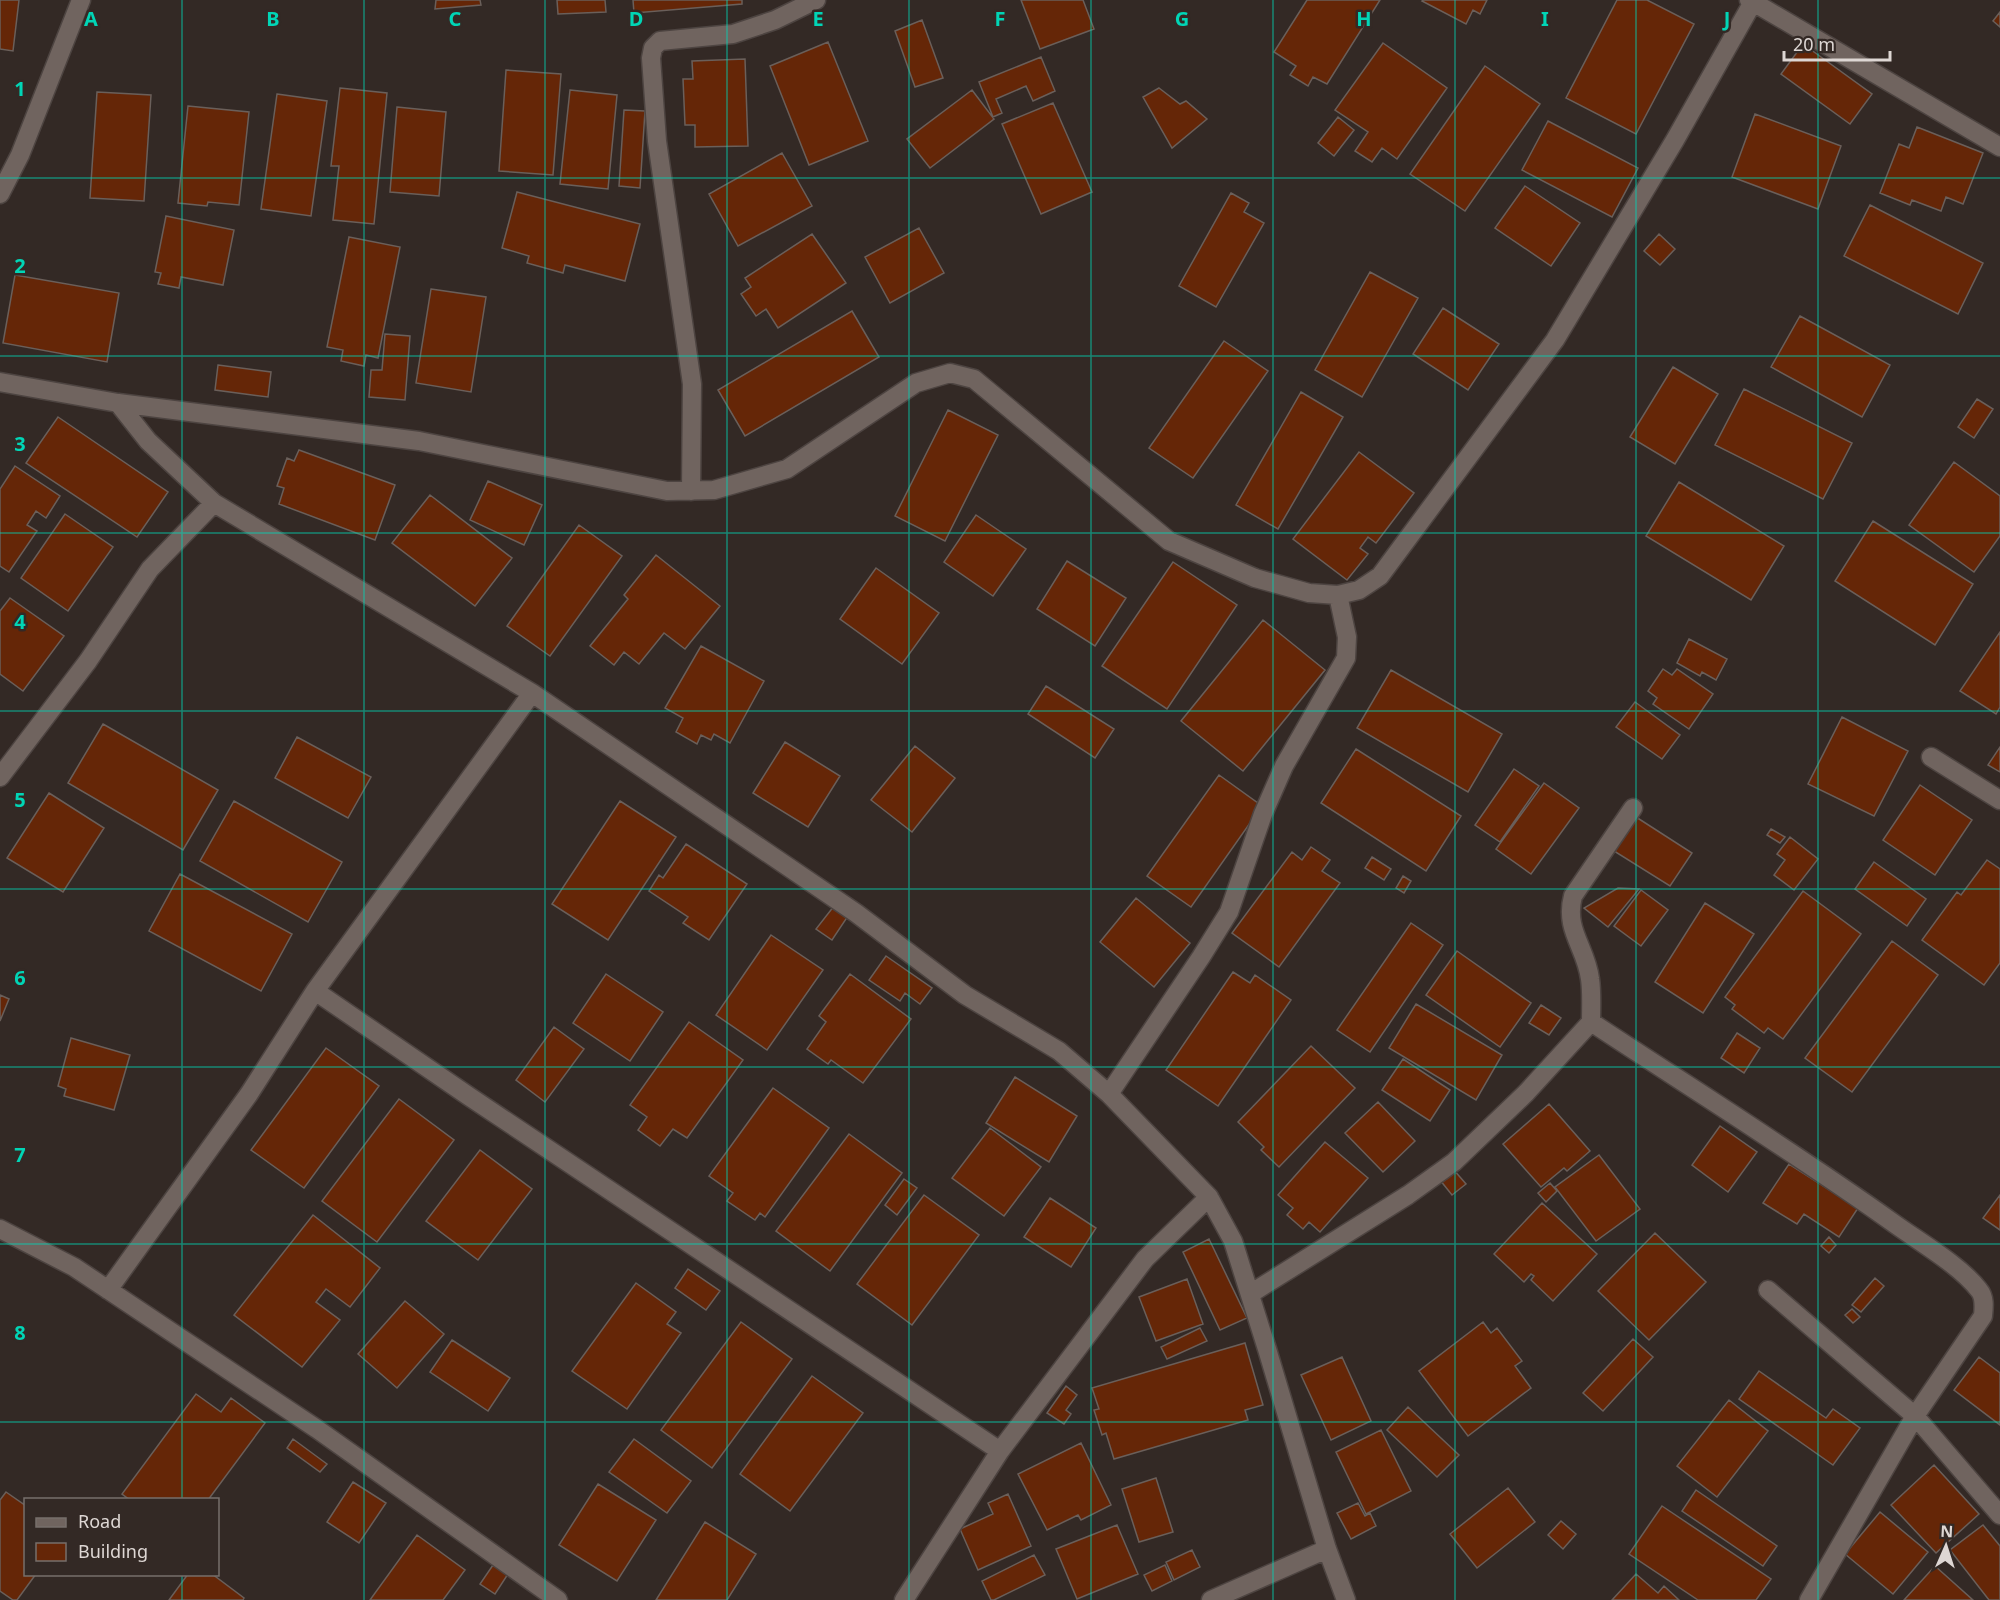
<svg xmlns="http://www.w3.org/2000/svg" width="2000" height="1600" font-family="'Noto Sans',sans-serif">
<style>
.building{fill:#652607;stroke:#6a5f5a;stroke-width:1.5}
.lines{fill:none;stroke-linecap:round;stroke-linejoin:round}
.minor-casing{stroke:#4d4441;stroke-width:21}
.minor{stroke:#70645f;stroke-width:18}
.grid{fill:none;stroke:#01d5b6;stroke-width:1.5;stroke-opacity:0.55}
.grid-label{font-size:20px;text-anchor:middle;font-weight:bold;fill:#01d5b6;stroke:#332925;stroke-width:5;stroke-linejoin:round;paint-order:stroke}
</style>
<rect width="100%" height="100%" fill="#332925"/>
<path class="building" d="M0 0H19L13 51 0 49Z
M436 0H480L481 5 435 9Z
M557 0H605L606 12 558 14Z
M633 0H742V4L634 13Z
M1021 0H1083L1094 29 1040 49Z
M1307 0H1380L1327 84 1313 77 1308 86 1290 75 1296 66 1274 52Z
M1423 0H1487L1480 14 1473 10 1466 24 1422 1Z
M1617 0H1647L1694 24 1636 134 1566 98Z
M2000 12V27L1993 21Z
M922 20 943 78 915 87 895 31Z
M828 42 868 141 809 165 770 66Z
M1383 43 1447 88 1397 159 1382 148 1372 162 1355 151 1368 132 1335 110Z
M1803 44 1872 94 1850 124 1781 74Z
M1041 57 1055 91 1033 101 1026 86 996 99 1002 113 993 117 979 82Z
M745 59 748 146 695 147V125H685L683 79H693L692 61Z
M1485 66 1540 104 1465 211 1410 174Z
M506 70 561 74 553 175 499 171Z
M340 88 387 93 374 224 333 220 339 166H331Z
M1159 88 1180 104 1186 101 1207 119 1172 148 1143 97Z
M570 90 617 95 608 189 560 184Z
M972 90 994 119 930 168 907 139Z
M97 92 151 95 144 201 90 198Z
M277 94 327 101 311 216 261 209Z
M1053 103 1092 192 1041 214 1002 124Z
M188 106 249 112 239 205 208 202 207 206 178 203Z
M397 107 446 112 439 196 390 192Z
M624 110 645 111 640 188 619 186Z
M1755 114 1841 146 1818 209 1732 177Z
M1338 117 1354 130 1334 156 1318 143Z
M1548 121 1638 168 1612 217 1522 170Z
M1917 127 1983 153 1963 204 1946 197 1941 211 1912 200 1910 205 1880 193 1899 144 1909 148Z
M782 153 812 206 738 246 709 194Z
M1525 186 1580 223 1551 266 1495 228Z
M517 192 640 224 625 281 565 265 563 273 527 263 529 256 502 248Z
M1231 193 1249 203 1244 212 1264 223 1216 307 1179 286Z
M1870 205 1983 263 1958 314 1844 256Z
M166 216 234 230 223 285 181 277 179 288 158 284 161 273 155 272Z
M919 228 944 273 890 303 865 257Z
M812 234 846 283 778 328 766 309 756 316 741 294 751 287 745 278Z
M1659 234 1675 249 1660 265 1644 251Z
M349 237 400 247 378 358 366 355 364 366 341 361 343 350 327 347Z
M1370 272 1418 298 1362 397 1315 370Z
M15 275 119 293 107 362 3 343Z
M431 289 486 297 471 392 416 383Z
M1443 308 1499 344 1468 390 1413 354Z
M852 311 879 357 745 436 718 390Z
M1800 316 1890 365 1862 417 1771 367Z
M385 334 410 336 405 400 369 397 371 370H382Z
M1224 341 1268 371 1193 478 1149 448Z
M218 365 271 372 268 397 215 390Z
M1673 367 1718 394 1675 464 1630 437Z
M1744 389 1852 443 1823 499 1715 445Z
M1301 392 1343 417 1278 529 1236 505Z
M1977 399 1993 409 1974 438 1958 427Z
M948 410 998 435 945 541 895 516Z
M58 417 168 492 137 537 26 463Z
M299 450 395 485 375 540 279 504 284 488 277 486 287 458 294 461Z
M1359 452 1414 493 1376 543 1368 537 1360 548 1368 554 1347 580 1293 539Z
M1954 462 2000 496V536L1974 572 1909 525Z
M15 466 60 496 46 518 36 511 27 525 37 531 9 572 0 566V489Z
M488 481 542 505 524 545 470 520Z
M1679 482 1784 546 1751 600 1646 536Z
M430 495 512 558 475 606 392 543Z
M65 514 113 547 68 611 21 578Z
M976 515 1026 549 993 596 944 562Z
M1873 521 1973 584 1935 645 1835 581Z
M579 525 622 556 550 656 507 626Z
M656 555 720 606 685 649 664 633 639 664 624 652 614 665 590 646 628 599 624 595Z
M1067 561 1126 598 1095 646 1037 609Z
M1173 562 1237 605 1167 709 1102 666Z
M876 568 939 613 902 664 840 619Z
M10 598 64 636 23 691 0 674V611Z
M1263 620 1325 670 1243 771 1181 721Z
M2000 632V707L1996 714 1960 691Z
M1689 639 1727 659 1716 680 1702 672 1700 676 1677 663Z
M701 646 764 681 730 743 714 734 711 740 701 735 697 744 676 732 683 718 665 708Z
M1663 669 1672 675 1677 669 1713 694 1689 729 1653 704 1657 698 1648 691Z
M1391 670 1502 734 1468 792 1357 728Z
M1046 686 1114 729 1095 758 1028 714Z
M1635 702 1680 735 1662 759 1616 727Z
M1842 717 1908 751 1874 816 1808 784Z
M103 724 218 790 183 850 68 783Z
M297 737 371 777 348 818 275 778Z
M785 742 840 776 808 827 753 793Z
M915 746 955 778 912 832 871 800Z
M2000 747V772L1988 765Z
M1356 749 1461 816 1426 871 1321 803Z
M1514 769 1539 786 1500 842 1475 825Z
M1219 775 1262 806 1191 907 1147 876Z
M1544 783 1579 808 1531 874 1496 849Z
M1920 785 1972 820 1935 875 1883 840Z
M49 793 104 828 63 892 7 858Z
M234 801 342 862 308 922 200 861Z
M620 801 676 837 608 940 552 904Z
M1636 817 1692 853 1670 886 1614 851Z
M1771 829 1785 837 1780 843 1767 835Z
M1790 837 1818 859 1794 890 1774 875 1785 860 1777 854Z
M686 844 747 884 709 940 683 923 688 917 649 891 659 875 663 878Z
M1311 847 1330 860 1322 871 1340 883 1279 967 1232 933 1292 852 1302 860Z
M1372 857 1391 869 1384 880 1365 868Z
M1987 860 2000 869V963L1984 985 1922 940 1957 892 1961 895Z
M1874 862 1926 899 1907 926 1855 889Z
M180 874 292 934 261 991 149 931Z
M1403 876 1411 881 1404 893 1396 888Z
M1618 888 1639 889 1608 927 1584 908Z
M1641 890 1668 910 1641 946 1614 926Z
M1803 891 1861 934 1783 1039 1768 1028 1764 1033 1732 1009 1735 1005 1725 997Z
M1136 898 1190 943 1154 987 1100 942Z
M1705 903 1754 934 1703 1013 1655 982Z
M834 906 848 916 832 940 816 929Z
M1411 923 1443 945 1370 1052 1337 1030Z
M771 935 823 970 767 1050 716 1015Z
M1892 941 1938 975 1852 1092 1805 1058Z
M1457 951 1531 1003 1500 1047 1426 995Z
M886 956 932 988 920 1004 905 993 900 1001 869 980Z
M1233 972 1250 983 1255 975 1291 1000 1218 1106 1166 1070Z
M606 974 663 1012 630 1061 573 1023Z
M850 974 911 1019 863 1083 831 1060 828 1064 807 1049 826 1022 819 1016Z
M0 995 9 999 0 1021Z
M1416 1004 1502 1055 1476 1100 1389 1048Z
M1541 1005 1561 1018 1549 1035 1529 1023Z
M689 1022 743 1060 687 1138 673 1129 660 1146 638 1130 647 1117 630 1105Z
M554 1027 584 1049 545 1102 516 1080Z
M1737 1033 1760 1048 1744 1073 1721 1058Z
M71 1038 130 1055 114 1110 64 1096 66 1089 58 1086Z
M1311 1046 1355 1088 1279 1167 1261 1150 1264 1147 1238 1122Z
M326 1048 379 1086 304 1188 251 1150Z
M1403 1059 1450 1090 1430 1121 1382 1090Z
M1015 1077 1077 1116 1049 1162 986 1123Z
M773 1088 829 1128 765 1217 760 1213 755 1220 727 1201 733 1193 709 1176Z
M399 1099 454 1140 377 1242 322 1201Z
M1378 1102 1415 1141 1383 1172 1345 1133Z
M1549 1104 1590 1151 1567 1171 1564 1168 1541 1187 1503 1144Z
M1720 1126 1757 1152 1728 1192 1692 1165Z
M990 1128 1041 1167 1004 1216 952 1178Z
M849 1134 902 1173 830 1271 776 1231Z
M1325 1142 1368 1178 1320 1232 1309 1222 1303 1229 1287 1215 1293 1208 1278 1195Z
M480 1150 532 1189 478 1260 426 1221Z
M1599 1155 1640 1209 1596 1241 1555 1187Z
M1789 1164 1858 1208 1839 1237 1804 1214 1797 1224 1763 1203Z
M1453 1169 1466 1184 1452 1195 1440 1180Z
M904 1179 917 1188 897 1215 885 1205Z
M1550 1183 1557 1191 1546 1202 1538 1193Z
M924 1195 979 1235 912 1325 857 1284Z
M2000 1195V1230L1983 1218Z
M1050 1198 1096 1228 1071 1267 1024 1237Z
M1542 1203 1597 1254 1553 1301 1531 1280 1534 1276 1531 1274 1524 1282 1494 1254Z
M313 1215 380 1268 350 1307 326 1289 316 1302 340 1320 302 1367 234 1315Z
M1655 1233 1706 1282 1649 1340 1598 1291Z
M1829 1237 1836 1245 1829 1253 1821 1246Z
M1209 1239 1247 1318 1220 1330 1183 1252Z
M688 1269 720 1291 706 1310 675 1288Z
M1875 1278 1884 1286 1861 1312 1852 1305Z
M1187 1279 1203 1324 1156 1341 1139 1297Z
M636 1283 676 1312 667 1324 681 1333 627 1409 572 1371Z
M405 1301 444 1334 397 1388 358 1354Z
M1852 1309 1860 1317 1853 1323 1845 1315Z
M741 1322 792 1359 712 1468 661 1430Z
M1483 1322 1491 1333 1497 1328 1522 1361 1515 1366 1531 1388 1468 1436 1419 1371Z
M1200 1328 1207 1341 1167 1359 1161 1347Z
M1633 1339 1653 1357 1603 1411 1583 1393Z
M452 1340 510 1378 488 1411 430 1372Z
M1245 1343 1263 1405 1245 1410 1248 1420 1114 1459 1106 1433 1102 1435 1094 1410 1099 1409 1092 1388Z
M1342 1357 1371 1421 1331 1440 1301 1375Z
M1979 1357 2000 1373V1425L1954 1390Z
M1759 1371 1826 1418 1833 1409 1860 1428 1833 1465 1739 1399Z
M812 1376 863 1413 790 1511 740 1474Z
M1066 1386 1077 1395 1066 1410 1071 1414 1064 1424 1047 1413Z
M196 1394 221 1412 231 1398 265 1423 208 1500H130L122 1494Z
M1729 1400 1768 1431 1717 1497 1677 1466Z
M1408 1407 1459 1455 1437 1477 1387 1430Z
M1381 1430 1411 1491 1366 1514 1336 1452Z
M293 1439 327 1464 320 1472 287 1448Z
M634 1439 691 1481 667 1513 609 1472Z
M1081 1443 1111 1505 1081 1520 1078 1515 1047 1530 1018 1474Z
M1934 1465 1979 1514 1936 1553 1891 1505Z
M1156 1478 1173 1532 1139 1542 1122 1489Z
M353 1482 386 1503 359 1543 327 1522Z
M598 1484 656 1520 617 1581 559 1545Z
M1508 1488 1535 1522 1477 1568 1450 1534Z
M1696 1490 1777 1546 1763 1566 1682 1511Z
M6 1492 26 1506V1574H36L17 1600H13L0 1591V1500Z
M1008 1494 1031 1546 978 1570 960 1529 993 1514 988 1503Z
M1358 1503 1365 1516 1370 1513 1376 1526 1351 1539 1337 1513Z
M1662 1506 1771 1579 1756 1600H1698L1629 1554Z
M1880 1512 1928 1552 1893 1594 1845 1554Z
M1561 1521 1576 1534 1563 1549 1548 1535Z
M705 1522 756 1554 727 1600H656Z
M1117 1525 1138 1574 1077 1599 1056 1549Z
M1983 1525 2000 1546V1600H1989L1950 1550Z
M417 1535 465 1570 443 1600H370Z
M1192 1550 1200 1567 1174 1580 1166 1562Z
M1034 1555 1045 1575 994 1600H991L982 1581Z
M493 1565 508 1574 495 1594 480 1584Z
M1165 1565 1172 1581 1152 1591 1144 1575Z
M1935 1566 1973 1600H1904Z
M188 1574H212L244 1598 243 1600H169Z
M1636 1574 1658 1593 1664 1586 1679 1600H1612Z"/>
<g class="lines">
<defs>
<path id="minor" d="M1753 2 2000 147
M0 194 20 155 81 0
M0 382 118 403 419 441 667 491 714 490 787 469 916 383 950 373 974 379 1169 541 1255 578 1309 593 1338 595 1359 590 1380 576 1555 340 1675 140 1753 2 1749 0
M118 403 148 441 214 503 532 693 856 913 965 995 1059 1051 1109 1094 1209 1197 1233 1241 1267 1349 1327 1549 1346 1600
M691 491 692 384 657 141 651 58 653 48 660 41 733 34 775 20 816 0
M1931 757 2000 800
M0 777 88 661 150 569 214 503
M315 991 470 1097 1000 1451
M1591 1022C1691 1088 1794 1152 1892 1222 1918 1241 1960 1265 1979 1290 1985 1297 1984 1307 1983 1316L1915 1416 1809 1600
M1109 1094 1201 957 1229 912 1263 814 1284 766 1346 658 1347 637 1338 595
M0 1229 74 1267 317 1429 558 1600
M108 1290 249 1094 315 991 532 693
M1768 1290 1915 1416 2000 1515
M1250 1294 1408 1195 1454 1162 1526 1093 1591 1022C1591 1008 1592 992 1590 979 1586 947 1564 930 1573 896L1633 808
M904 1600 1000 1451 1145 1259 1209 1197
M1211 1600 1327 1549"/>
</defs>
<use href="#minor" class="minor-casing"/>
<use href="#minor" class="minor"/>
</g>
<path class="grid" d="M182 0V1500M364 0V1600M545 0V1600M727 0V1600M909 0V1600M1091 0V1600M1273 0V1600M1455 0V1600M1636 0V1600M1818 0V1600M0 178H2000M0 356H2000M0 533H2000M0 711H2000M0 889H2000M0 1067H2000M0 1244H2000M0 1422H2000M182 1574V1600"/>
<g class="grid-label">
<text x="91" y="26">A</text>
<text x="273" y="26">B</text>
<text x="455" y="26">C</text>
<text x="636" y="26">D</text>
<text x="818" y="26">E</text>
<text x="1000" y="26">F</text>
<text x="1182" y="26">G</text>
<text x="1364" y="26">H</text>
<text x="1545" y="26">I</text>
<text x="1727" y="26">J</text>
<text x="20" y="96">1</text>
<text x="20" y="273">2</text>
<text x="20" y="451">3</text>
<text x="20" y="629">4</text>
<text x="20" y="807">5</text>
<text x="20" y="985">6</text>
<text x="20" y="1162">7</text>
<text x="20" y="1340">8</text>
</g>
<rect x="24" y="1498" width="195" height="78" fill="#332925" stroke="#776f6b" stroke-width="1.5"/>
<rect x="36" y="1518" width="30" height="9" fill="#70645f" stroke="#776f6b" stroke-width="1.5"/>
<text x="78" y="1528" font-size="18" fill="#ded7d4">Road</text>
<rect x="36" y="1543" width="30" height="18" fill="#652607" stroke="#776f6b" stroke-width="1.5"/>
<text x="78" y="1558" font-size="18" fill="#ded7d4">Building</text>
<g transform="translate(1946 1546) rotate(3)" stroke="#332925" stroke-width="4.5" paint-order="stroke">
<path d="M0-4.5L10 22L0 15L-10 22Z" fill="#ded7d4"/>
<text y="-9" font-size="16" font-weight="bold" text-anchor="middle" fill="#ded7d4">N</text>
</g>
<path d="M1784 51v9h106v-9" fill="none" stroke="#ded7d4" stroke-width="3"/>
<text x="1793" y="51" font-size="18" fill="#ded7d4" stroke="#332925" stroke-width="4.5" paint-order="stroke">20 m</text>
</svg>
